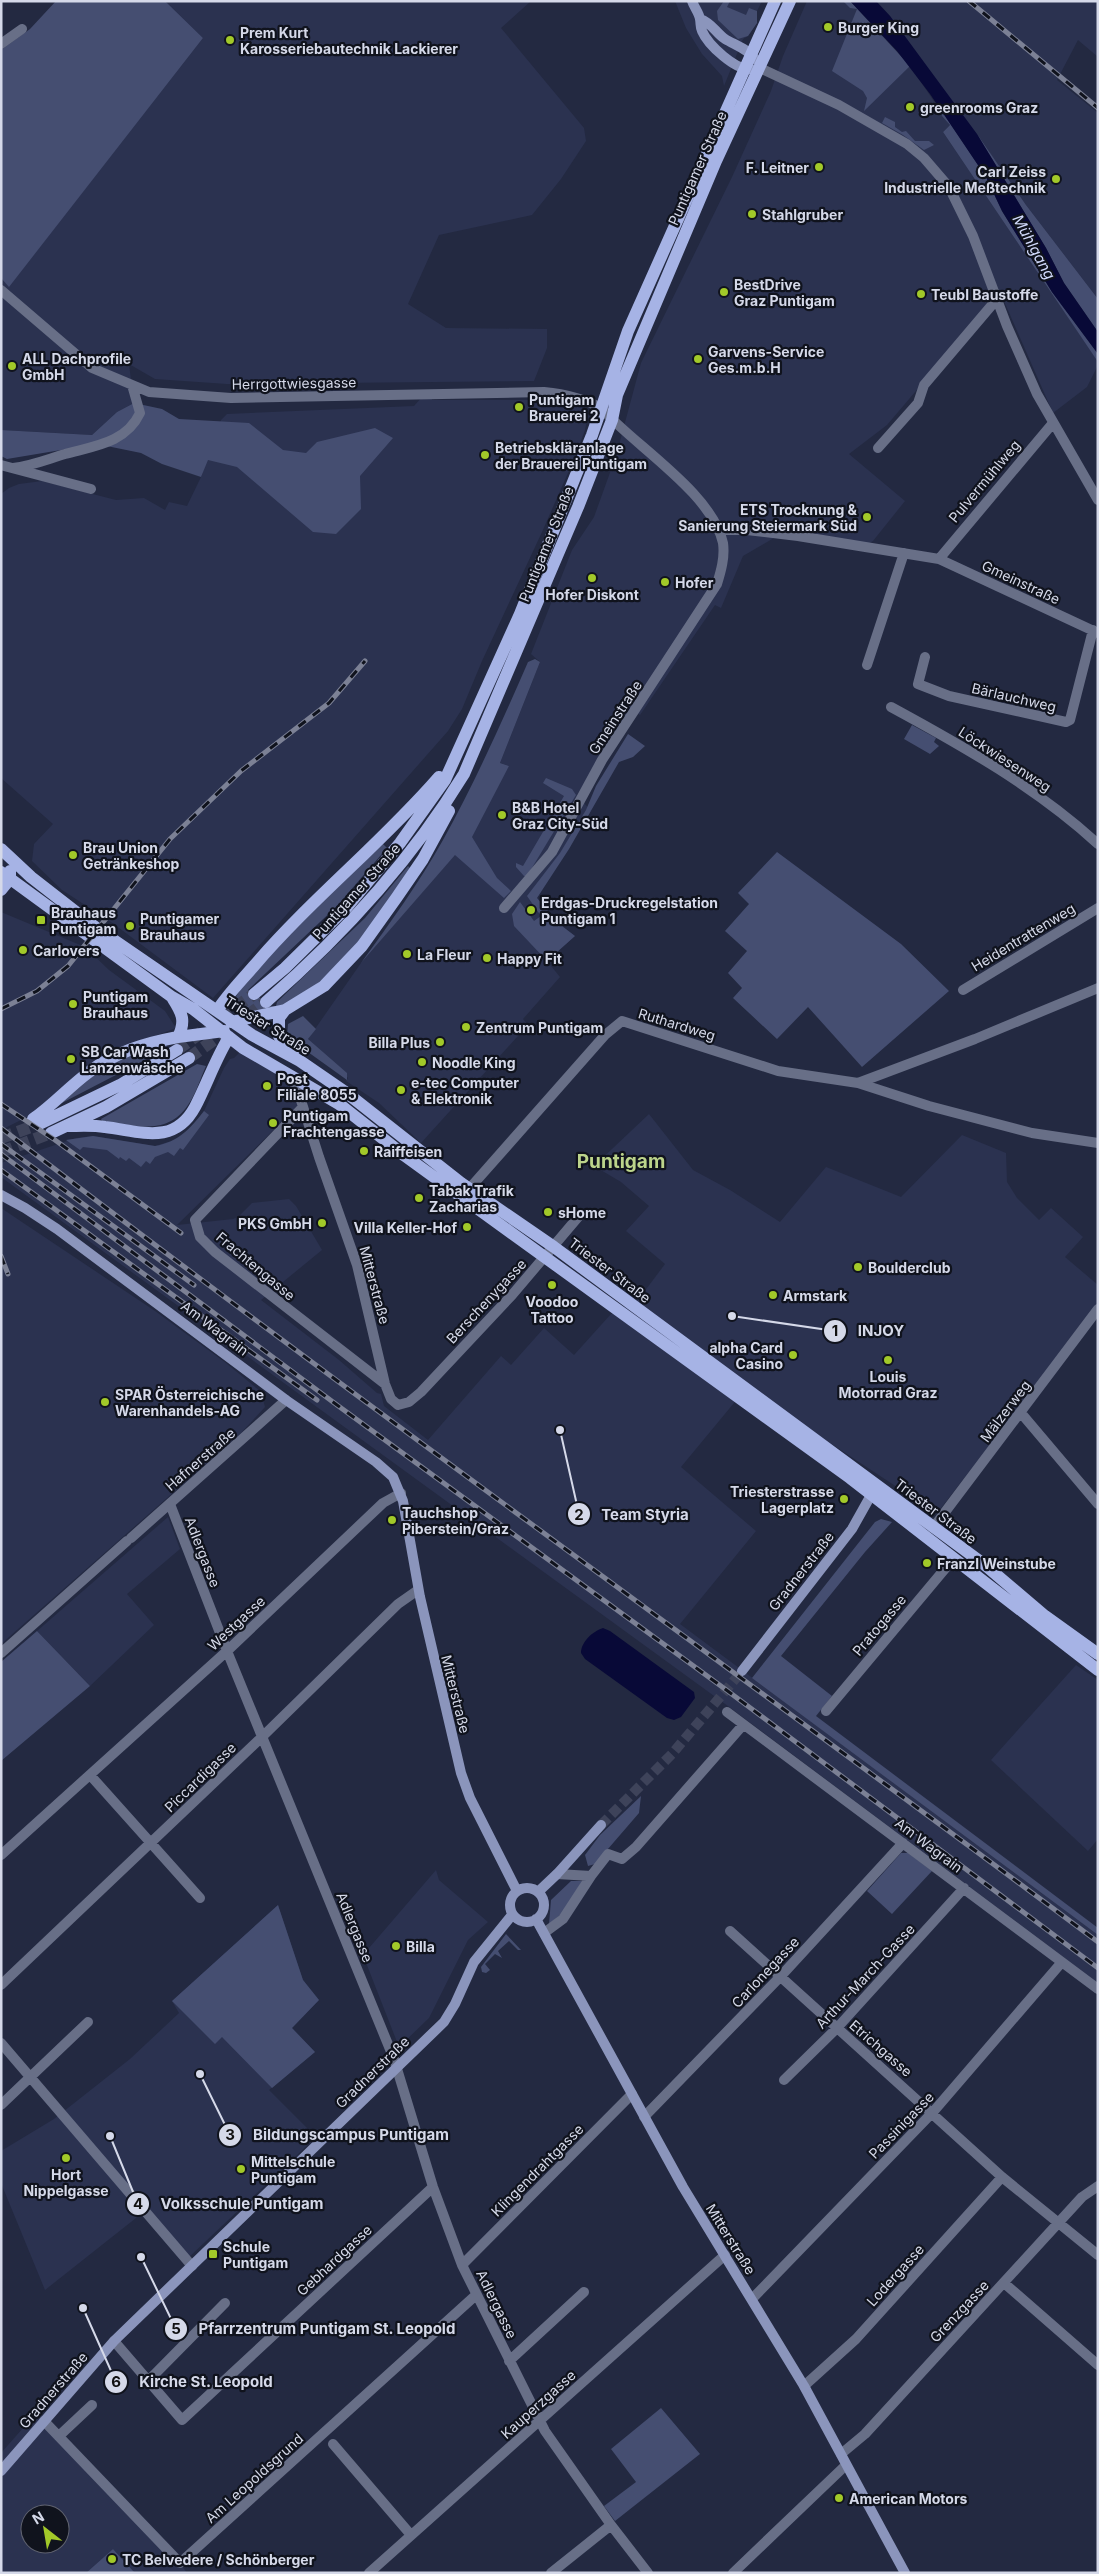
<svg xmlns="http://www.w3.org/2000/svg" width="1099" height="2574" font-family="Inter,sans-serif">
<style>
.built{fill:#2b3250;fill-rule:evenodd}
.green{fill:#454e71}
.water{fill:#080937}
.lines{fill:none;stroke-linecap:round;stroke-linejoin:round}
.secondary-tunnel{stroke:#3e435a;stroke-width:10;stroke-dasharray:10 5;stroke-linecap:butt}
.primary-tunnel{stroke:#3e435a;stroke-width:12;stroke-dasharray:12 6;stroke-linecap:butt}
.street{stroke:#686f87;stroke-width:10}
.secondary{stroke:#8b95bc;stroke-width:10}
.primary{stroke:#a6b3e5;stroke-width:12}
.rail-casing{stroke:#7c8195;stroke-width:5}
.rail{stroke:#10131d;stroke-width:3;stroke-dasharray:9;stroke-linecap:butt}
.poi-dot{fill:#a2c929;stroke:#10131d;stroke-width:2}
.labels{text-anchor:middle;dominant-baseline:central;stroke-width:4.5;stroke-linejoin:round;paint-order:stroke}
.poi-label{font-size:14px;font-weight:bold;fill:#d5d9e9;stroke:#10131d;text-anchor:start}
.street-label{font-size:14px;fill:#d5d9e9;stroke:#10131d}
.water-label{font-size:15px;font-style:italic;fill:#d2dbfc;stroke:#10131d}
.district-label{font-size:19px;font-weight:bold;fill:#bcd48b;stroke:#10131d}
.leader{fill:none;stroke:#d5d9e9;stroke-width:2}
.callout-dot{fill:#d5d9e9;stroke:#10131d;stroke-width:2}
.mark-label{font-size:15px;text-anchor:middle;font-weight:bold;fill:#111}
.callout-label{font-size:15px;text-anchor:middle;font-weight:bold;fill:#d5d9e9;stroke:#10131d;stroke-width:4.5;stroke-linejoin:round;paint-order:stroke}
</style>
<rect width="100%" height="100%" fill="#232941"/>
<path class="built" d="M165 1H531L501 28 584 128 586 141 561 179 532 215 439 235 408 304 446 328 547 329V348L534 381 227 384 155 379 129 364 134 403 117 412 92 435 1 430V278L9 286 203 38Z
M675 1H762L757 11V23L748 36 743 39 724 86 722 76 702 54 686 28Z
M807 1H850L910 66 950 125 943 132 1097 360 1098 365 1087 387 1053 413 1000 292 887 425 849 454 905 501 873 541 862 547 779 535 743 556 721 608 715 605 640 715 631 709 577 795 591 811 537 898 558 923 575 936 547 961 560 977 523 1019 528 1025 421 1143 379 1103 346 1081 348 1078 308 1039 361 963 455 854 509 766 500 763 540 662 531 654 572 550 594 517 616 456 641 363 732 177 771 91 783 56Z
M876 1H1098V57L1078 40 1057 80 1098 113V299L1026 205 890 16Z
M422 397 432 398V400H543L584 408 588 414 585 430 575 457 542 532 482 661 462 709 448 731 213 998 111 922 62 890 32 861 34 844 53 824 1 778V494L9 488 19 484 42 481 116 500 144 498 165 510 169 502 187 506 201 477 221 420 227 414 414 406Z
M1 912 85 947 109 970 165 1011 176 1028 155 1036 29 1116 1 1130Z
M241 1051 312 1092 177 1225 233 1219 238 1217 252 1203 289 1199 296 1206 322 1250 261 1300 339 1360 377 1393 381 1394 384 1406 428 1440 501 1356 511 1365 544 1328 574 1355 611 1314 638 1300 665 1264 626 1231 649 1206 621 1182 594 1166 649 1114 693 1170 730 1190 780 1222 826 1167 901 1197 962 1135 1006 1153 1007 1182 1017 1198 1039 1220 1051 1208 1083 1237 1065 1257 1098 1285V1305L941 1508 935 1512 830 1443 748 1386 681 1467 756 1531 680 1624 1098 1935V1983L732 1709 1 1177V1163L76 1138 93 1136 155 1146 178 1139 190 1130 204 1111 224 1068 230 1059 234 1058Z
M1 1208 155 1311 226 1363 261 1392 265 1407 241 1433 1 1644Z
M168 1517 180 1549 127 1594 154 1625 90 1686 37 1631Z
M1076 1665 1098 1680V1839L1088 1851 991 1760Z
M436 1870 439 1880 488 1922 468 1940 429 2018 399 2047 363 1955Z
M278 1905 303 1980 319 2000 292 2028 315 2052 269 2090 316 2137 187 2259 143 2208 136 2218 45 2290 1 2183V2151L54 2119 130 2059 179 2013 172 2001Z
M39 2410 44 2421 180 2563 187 2573H135L113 2549 86 2573H1V2453ZM30 2514H60V2544H30Z"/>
<path class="green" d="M56 1H165L203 38 9 287 1 278V50L30 29Z
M724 1H730L727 7 746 15 749 8 757 11V23L748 36 738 39 718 20 717 11Z
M843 1H850L910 66 864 111 867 98 863 91 832 71 857 9 850 8Z
M938 105 986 177 1002 211 1052 292 1098 354V362L943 132 950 125 942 116Z
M885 117 895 122V127L902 132 906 131 915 141H929L934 145 924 150 903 135 882 123Z
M977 134 1026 205 1098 299V332L1064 283 1046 248Z
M134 403 162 409 179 419 249 423 283 450 306 453 317 442 375 428 393 438 360 476 361 509 336 534 313 532 237 467 208 460 201 477 162 464 141 453 97 444 7 459 1 456V430L92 435 117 412Z
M535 659 540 662 500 763 509 766 472 837 497 878 511 891 504 898 455 855 361 963C390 923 419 883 443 840 475 782 502 722 528 662Z
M912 725 936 738 934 742 939 746 930 754 904 739Z
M628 734 645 746 633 757 619 762 569 849 537 898 558 923 575 936 547 961 514 926 512 914 520 902 534 921 541 916 527 896 560 853 586 810 596 786Z
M546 778 572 789 576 795 527 876H524L516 867V863L523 866 564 796 543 783Z
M383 844 387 848 337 906 248 990 272 1006H276L277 1002 365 918 408 866 411 869C375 919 338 982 279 1007 271 1010 261 1011 252 1014L234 1003C233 984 361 865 383 844Z
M777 852 901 944 949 991 862 1067 808 1007 777 1039 733 998 742 988 728 973 747 951 725 931 749 904 738 893Z
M303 1016 316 1029 308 1039 347 1073V1080L287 1037 288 1024Z
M167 1044 166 1049 60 1104 93 1076 116 1061Z
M197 1064 206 1066C200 1079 196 1094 188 1105 167 1137 133 1125 102 1121L101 1119Z
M204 1111 209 1115 183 1150 180 1148 174 1156 168 1152 155 1157 150 1164 146 1161 141 1167 129 1158 126 1161 120 1157 119 1159 107 1150 83 1147 80 1150 66 1140 93 1136 155 1146C178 1142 190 1129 204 1111Z
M881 1519 892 1522 865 1552 781 1656 832 1696 816 1716 1098 1928V1935L752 1678 875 1522Z
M37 1631 90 1686 1 1761V1662Z
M641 1796 639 1813 595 1864 588 1866 585 1855 600 1835Z
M901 1853H908L932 1871 892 1914 867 1891Z
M571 1881H582L564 1912 549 1924 551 1900Z
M278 1905 303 1980 319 2000 292 2028 315 2052 272 2088 222 2037 215 2044 172 2001Z
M506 1934 521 1950H518L509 1941 498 1951 502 1958 495 1954 485 1964 490 1970 486 1973 482 1972 481 1967Z
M661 2408 700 2454 615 2521 604 2506 636 2482 611 2449Z
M113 2549 135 2573H86Z"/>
<path class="water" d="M850 1H876L890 16 977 134 1046 248 1064 283 1098 332V354L1052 292 1002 211 986 177 930 94 897 51Z
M603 1628 610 1631 694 1692 695 1698 681 1717 674 1720 667 1718 585 1659 581 1653C581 1642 593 1631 603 1628Z"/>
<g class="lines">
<path class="secondary-tunnel" d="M601 1825 672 1754 742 1671"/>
<path class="primary-tunnel" d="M177 1050 254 994
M189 1058 266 1002
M1 1138 39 1124
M1 1152 51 1133"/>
<path class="street" d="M1 44 22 29
M760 68 839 105 907 144 924 158 949 187 973 236 1007 326 1037 394 1098 500
M1 290 92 368 149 392 231 398 544 392C564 394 583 398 601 408 635 446 712 493 723 543 725 557 721 571 717 584L602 760 552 852 504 908
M878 448 918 403 924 385 997 299
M1 465 91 489
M13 468C31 466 48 459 65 454 94 446 126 443 140 413L132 385
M719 530H747L798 536 939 559 1098 633
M939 559 1053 423
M925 657 918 684 949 696 1066 722 1070 720 1093 630
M867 665 904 553
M891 707C963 746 1037 788 1098 844
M963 990 1098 908
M290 1075 298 1091 319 1157 357 1265 385 1384 391 1399 398 1405 409 1402 421 1392 512 1295 579 1216
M858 1083 975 1039 1098 988
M303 1107 195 1220 200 1237 215 1252 385 1384
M469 1189 605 1035 622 1021 778 1071 858 1083 929 1106 1032 1133 1098 1143
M1021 1413 1098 1504
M170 1504 227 1651 394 2059 433 2187 462 2265 545 2431 611 2525 648 2573
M933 1528 1098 1309
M131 1538 286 1400
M1 1653 127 1541
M826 1711 954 1558
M727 1712 1098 1989
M90 1775 200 1898
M1 1855 227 1651 383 1503 401 1493
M557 1874 591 1876
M730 1931 1002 2177 1098 2255
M544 1933 563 1919 591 1876 608 1854 622 1859 636 1847 743 1725
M1 1985 263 1736 398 1604 418 1590
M1 2043 192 2266
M784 2080 837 2028 964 1888
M1 2105 88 2022
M644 2117 780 1977 903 1843
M462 2265 632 2094
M1004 2283 1098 2365
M752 2299 933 2112 1062 1962
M114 2341 182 2420 433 2187
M509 2361 584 2292
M149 2380 225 2303
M804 2386 856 2339 1002 2177
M44 2421 180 2563 476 2295
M60 2435 92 2405
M333 2444 411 2535
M841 2454 865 2434 1082 2197 1098 2186
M369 2573 725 2255
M551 2573 611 2525
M733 2573 846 2465"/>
<path class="secondary" d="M692 1C694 7 699 13 700 19 701 24 700 27 702 31 708 45 736 71 751 69
M700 19C712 23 715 32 725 39 735 45 748 49 755 59
M1 1195 25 1208 57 1229 286 1400 376 1462 393 1477 403 1501 420 1597 461 1773 470 1798 517 1891
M742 1671 852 1529 875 1488
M510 1905a17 17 0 1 1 34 0a17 17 0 1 1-34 0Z
M538 1892 557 1874 601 1825
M536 1919 683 2187 804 2386 905 2573
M1 2471 114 2341 444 2022 455 2004 474 1962 512 1915"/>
<path class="primary" d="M1 849 31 877 99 930 252 1035 300 1061 348 1094 461 1183 554 1247 985 1565 1045 1616 1098 1654
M1 872 172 997 193 1009 243 1048 339 1104 405 1156 850 1478 1098 1670
M1 890 10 879V871
M254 994 285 968 347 907 400 843 445 780 520 614 592 435 628 331 775 1
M266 1002C343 935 411 861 464 774L578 507 612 420 617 395 716 161 790 1
M285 1010 279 1018V1036L293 1054
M217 1011C227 995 241 981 253 967 311 899 381 844 439 777
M231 1022 285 1010 324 986 362 946 397 897 423 859 449 811
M178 1037 224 1031
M33 1119C53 1105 69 1087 89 1072 115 1052 146 1043 178 1037 186 1021 182 1013 173 999
M39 1124 120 1085 177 1050
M67 1126C79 1126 93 1125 105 1127 140 1131 174 1146 195 1107 207 1084 215 1060 229 1037
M51 1133 106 1107 189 1058"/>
<defs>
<path id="rail" d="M969 1 1098 108
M1 1009 37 991 68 966 170 839 241 771 329 703 365 661
M1 1104 55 1140 181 1233
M1 1128C363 1405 733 1669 1098 1942
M1 1144 194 1285
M1 1154 337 1405 725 1689 1098 1968
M1 1170 317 1400
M1 1256 8 1274"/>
</defs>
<use href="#rail" class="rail-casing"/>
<use href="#rail" class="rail"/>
</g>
<g class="poi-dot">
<circle cx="828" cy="27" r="5"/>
<circle cx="230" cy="40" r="5"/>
<circle cx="910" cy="107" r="5"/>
<circle cx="819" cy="167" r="5"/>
<circle cx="1056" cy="179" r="5"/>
<circle cx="752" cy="214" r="5"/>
<circle cx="724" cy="292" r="5"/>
<circle cx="921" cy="294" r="5"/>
<circle cx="698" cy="359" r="5"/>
<circle cx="12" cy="366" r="5"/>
<circle cx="519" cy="407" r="5"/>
<circle cx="485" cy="455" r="5"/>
<circle cx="867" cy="517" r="5"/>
<circle cx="592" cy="578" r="5"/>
<circle cx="665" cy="582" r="5"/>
<circle cx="502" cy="815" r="5"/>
<circle cx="73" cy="855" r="5"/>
<circle cx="531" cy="910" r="5"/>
<rect x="36" y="915" width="10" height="10" rx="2.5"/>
<circle cx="130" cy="926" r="5"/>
<circle cx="23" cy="950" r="5"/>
<circle cx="407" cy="954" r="5"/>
<circle cx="487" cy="958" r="5"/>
<circle cx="73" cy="1004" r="5"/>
<circle cx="466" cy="1027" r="5"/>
<circle cx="440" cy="1042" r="5"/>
<circle cx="71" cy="1059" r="5"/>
<circle cx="422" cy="1062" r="5"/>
<circle cx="267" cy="1086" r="5"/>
<circle cx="401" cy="1090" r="5"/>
<circle cx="273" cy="1123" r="5"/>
<circle cx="364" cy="1151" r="5"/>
<circle cx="419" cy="1198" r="5"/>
<circle cx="548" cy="1212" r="5"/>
<circle cx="322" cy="1223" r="5"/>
<circle cx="467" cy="1227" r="5"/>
<circle cx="858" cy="1267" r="5"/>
<circle cx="552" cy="1285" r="5"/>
<circle cx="773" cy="1295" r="5"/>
<circle cx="793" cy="1355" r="5"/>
<circle cx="888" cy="1360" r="5"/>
<circle cx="105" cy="1402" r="5"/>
<circle cx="844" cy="1499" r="5"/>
<circle cx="392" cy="1520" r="5"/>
<circle cx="927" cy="1563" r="5"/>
<circle cx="396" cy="1946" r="5"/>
<circle cx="66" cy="2158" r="5"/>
<circle cx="241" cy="2169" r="5"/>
<rect x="208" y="2249" width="10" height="10" rx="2.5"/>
<circle cx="839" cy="2498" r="5"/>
<circle cx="112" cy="2559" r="5"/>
</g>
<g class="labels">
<g class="poi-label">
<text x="838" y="27">Burger King</text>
<text x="240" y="32">Prem Kurt<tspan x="240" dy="16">Karosseriebautechnik Lackierer</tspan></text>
<text x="920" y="107">greenrooms Graz</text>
<text x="809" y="167" text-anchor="end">F. Leitner</text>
<text x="1046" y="171" text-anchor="end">Carl Zeiss<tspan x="1046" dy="16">Industrielle Meßtechnik</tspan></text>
<text x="762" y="214">Stahlgruber</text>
<text x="734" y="284">BestDrive<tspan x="734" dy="16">Graz Puntigam</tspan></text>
<text x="931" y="294">Teubl Baustoffe</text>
<text x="708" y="351">Garvens-Service<tspan x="708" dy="16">Ges.m.b.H</tspan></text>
<text x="22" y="358">ALL Dachprofile<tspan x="22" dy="16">GmbH</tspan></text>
<text x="529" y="399">Puntigam<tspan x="529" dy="16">Brauerei 2</tspan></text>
<text x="495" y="447">Betriebskläranlage<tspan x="495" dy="16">der Brauerei Puntigam</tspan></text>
<text x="857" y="509" text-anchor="end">ETS Trocknung &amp;<tspan x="857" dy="16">Sanierung Steiermark Süd</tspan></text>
<text x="675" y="582">Hofer</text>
<text x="592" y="594" text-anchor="middle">Hofer Diskont</text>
<text x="512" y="807">B&amp;B Hotel<tspan x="512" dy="16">Graz City-Süd</tspan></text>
<text x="83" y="847">Brau Union<tspan x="83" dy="16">Getränkeshop</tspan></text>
<text x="541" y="902">Erdgas-Druckregelstation<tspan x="541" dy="16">Puntigam 1</tspan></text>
<text x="51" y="912">Brauhaus<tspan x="51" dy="16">Puntigam</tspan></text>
<text x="140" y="918">Puntigamer<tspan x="140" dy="16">Brauhaus</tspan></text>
<text x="33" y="950">Carlovers</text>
<text x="417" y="954">La Fleur</text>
<text x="497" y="958">Happy Fit</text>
<text x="83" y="996">Puntigam<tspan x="83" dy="16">Brauhaus</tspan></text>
<text x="476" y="1027">Zentrum Puntigam</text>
<text x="430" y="1042" text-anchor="end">Billa Plus</text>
<text x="81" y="1051">SB Car Wash<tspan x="81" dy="16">Lanzenwäsche</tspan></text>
<text x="432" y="1062">Noodle King</text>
<text x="277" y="1078">Post<tspan x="277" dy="16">Filiale 8055</tspan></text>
<text x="411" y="1082">e-tec Computer<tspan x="411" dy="16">&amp; Elektronik</tspan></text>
<text x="283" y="1115">Puntigam<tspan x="283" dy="16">Frachtengasse</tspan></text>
<text x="374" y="1151">Raiffeisen</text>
<text x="429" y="1190">Tabak Trafik<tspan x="429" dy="16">Zacharias</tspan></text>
<text x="558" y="1212">sHome</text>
<text x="312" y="1223" text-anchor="end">PKS GmbH</text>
<text x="457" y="1227" text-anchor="end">Villa Keller-Hof</text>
<text x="868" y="1267">Boulderclub</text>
<text x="783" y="1295">Armstark</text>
<text x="552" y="1301" text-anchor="middle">Voodoo<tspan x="552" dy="16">Tattoo</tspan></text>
<text x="783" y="1347" text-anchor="end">alpha Card<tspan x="783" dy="16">Casino</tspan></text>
<text x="888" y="1376" text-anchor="middle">Louis<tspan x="888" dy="16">Motorrad Graz</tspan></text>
<text x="115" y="1394">SPAR Österreichische<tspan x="115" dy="16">Warenhandels-AG</tspan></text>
<text x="834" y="1491" text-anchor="end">Triesterstrasse<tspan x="834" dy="16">Lagerplatz</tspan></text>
<text x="402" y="1512">Tauchshop<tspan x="402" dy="16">Piberstein/Graz</tspan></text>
<text x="937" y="1563">Franzl Weinstube</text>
<text x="406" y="1946">Billa</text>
<text x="251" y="2161">Mittelschule<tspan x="251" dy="16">Puntigam</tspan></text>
<text x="66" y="2174" text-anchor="middle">Hort<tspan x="66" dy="16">Nippelgasse</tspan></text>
<text x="223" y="2246">Schule<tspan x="223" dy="16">Puntigam</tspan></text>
<text x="849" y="2498">American Motors</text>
<text x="122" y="2559">TC Belvedere / Schönberger</text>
</g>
<g class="street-label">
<text transform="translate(697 168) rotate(-66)">Puntigamer Straße</text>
<text transform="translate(294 383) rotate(-1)">Herrgottwiesgasse</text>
<text transform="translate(984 481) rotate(-50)">Pulvermühlweg</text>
<text transform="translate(546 544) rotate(-68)">Puntigamer Straße</text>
<text transform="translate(1021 582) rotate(25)">Gmeinstraße</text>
<text transform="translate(1014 697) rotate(13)">Bärlauchweg</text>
<text transform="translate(615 717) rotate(-57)">Gmeinstraße</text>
<text transform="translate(1005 759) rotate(33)">Löckwiesenweg</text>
<text transform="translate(356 891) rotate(-48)">Puntigamer Straße</text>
<text transform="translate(1023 937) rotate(-31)">Heidentrattenweg</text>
<text transform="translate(677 1024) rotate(17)">Ruthardweg</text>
<text transform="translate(268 1025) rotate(32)">Triester Straße</text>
<text transform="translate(256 1266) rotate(40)">Frachtengasse</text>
<text transform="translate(610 1270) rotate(37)">Triester Straße</text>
<text transform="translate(375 1285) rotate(75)">Mitterstraße</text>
<text transform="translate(486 1301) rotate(-47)">Berschenygasse</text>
<text transform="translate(215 1328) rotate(37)">Am Wagrain</text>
<text transform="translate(1005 1411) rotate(-53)">Mälzerweg</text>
<text transform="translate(200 1459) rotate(-41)">Hafnerstraße</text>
<text transform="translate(936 1511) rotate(37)">Triester Straße</text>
<text transform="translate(203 1552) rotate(69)">Adlergasse</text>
<text transform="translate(801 1571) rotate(-52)">Gradnerstraße</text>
<text transform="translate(236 1623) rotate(-43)">Westgasse</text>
<text transform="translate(879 1625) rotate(-50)">Pratogasse</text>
<text transform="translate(456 1694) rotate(76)">Mitterstraße</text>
<text transform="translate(200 1777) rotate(-44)">Piccardigasse</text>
<text transform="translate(929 1845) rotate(37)">Am Wagrain</text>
<text transform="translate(355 1927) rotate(68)">Adlergasse</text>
<text transform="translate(765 1972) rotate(-47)">Carlonegasse</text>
<text transform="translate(865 1976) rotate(-47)">Arthur-March-Gasse</text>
<text transform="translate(881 2048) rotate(41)">Etrichgasse</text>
<text transform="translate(372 2072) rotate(-44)">Gradnerstraße</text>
<text transform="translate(901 2125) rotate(-46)">Passinigasse</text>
<text transform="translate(537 2170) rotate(-45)">Klingendrahtgasse</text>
<text transform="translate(731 2239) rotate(58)">Mitterstraße</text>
<text transform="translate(334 2260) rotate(-43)">Gebhardgasse</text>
<text transform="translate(895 2275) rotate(-48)">Lodergasse</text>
<text transform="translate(497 2304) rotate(64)">Adlergasse</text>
<text transform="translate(959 2311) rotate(-47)">Grenzgasse</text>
<text transform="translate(53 2390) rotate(-49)">Gradnerstraße</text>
<text transform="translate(538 2404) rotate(-42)">Kauperzgasse</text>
<text transform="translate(254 2478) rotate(-42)">Am Leopoldsgrund</text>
</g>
<g class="water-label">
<text transform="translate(1034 247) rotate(61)">Mühlgang</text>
</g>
<g class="district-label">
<text x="621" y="1161">Puntigam</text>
</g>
</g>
<path class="leader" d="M732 1316L835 1331M560 1430L579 1514M200 2074L230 2135M110 2136L138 2204M141 2257L176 2329M83 2308L116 2382"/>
<g class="callout-dot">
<circle cx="732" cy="1316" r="5"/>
<circle cx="560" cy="1430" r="5"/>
<circle cx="200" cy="2074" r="5"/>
<circle cx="110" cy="2136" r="5"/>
<circle cx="141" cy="2257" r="5"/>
<circle cx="83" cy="2308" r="5"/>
<circle cx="835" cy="1331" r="12"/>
<circle cx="579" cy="1514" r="12"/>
<circle cx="230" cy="2135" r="12"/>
<circle cx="138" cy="2204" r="12"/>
<circle cx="176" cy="2329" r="12"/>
<circle cx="116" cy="2382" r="12"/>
</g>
<g class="mark-label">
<text x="835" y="1336">1</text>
<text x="579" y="1520">2</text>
<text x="230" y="2140">3</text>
<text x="138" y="2209">4</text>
<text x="176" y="2334">5</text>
<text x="116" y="2387">6</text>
</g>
<g class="callout-label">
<text x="881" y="1336">INJOY</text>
<text x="645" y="1520">Team Styria</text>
<text x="351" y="2140">Bildungscampus Puntigam</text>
<text x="242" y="2209">Volksschule Puntigam</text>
<text x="327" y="2334">Pfarrzentrum Puntigam St. Leopold</text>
<text x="206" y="2387">Kirche St. Leopold</text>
</g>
<rect width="1099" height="2574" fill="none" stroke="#d5d9e9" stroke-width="5"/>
<g transform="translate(45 2529) rotate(329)"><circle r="24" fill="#10131d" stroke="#5f626f"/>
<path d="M0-4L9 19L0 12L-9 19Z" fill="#a2c929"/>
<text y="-8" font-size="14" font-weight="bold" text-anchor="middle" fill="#d5d9e9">N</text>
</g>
</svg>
